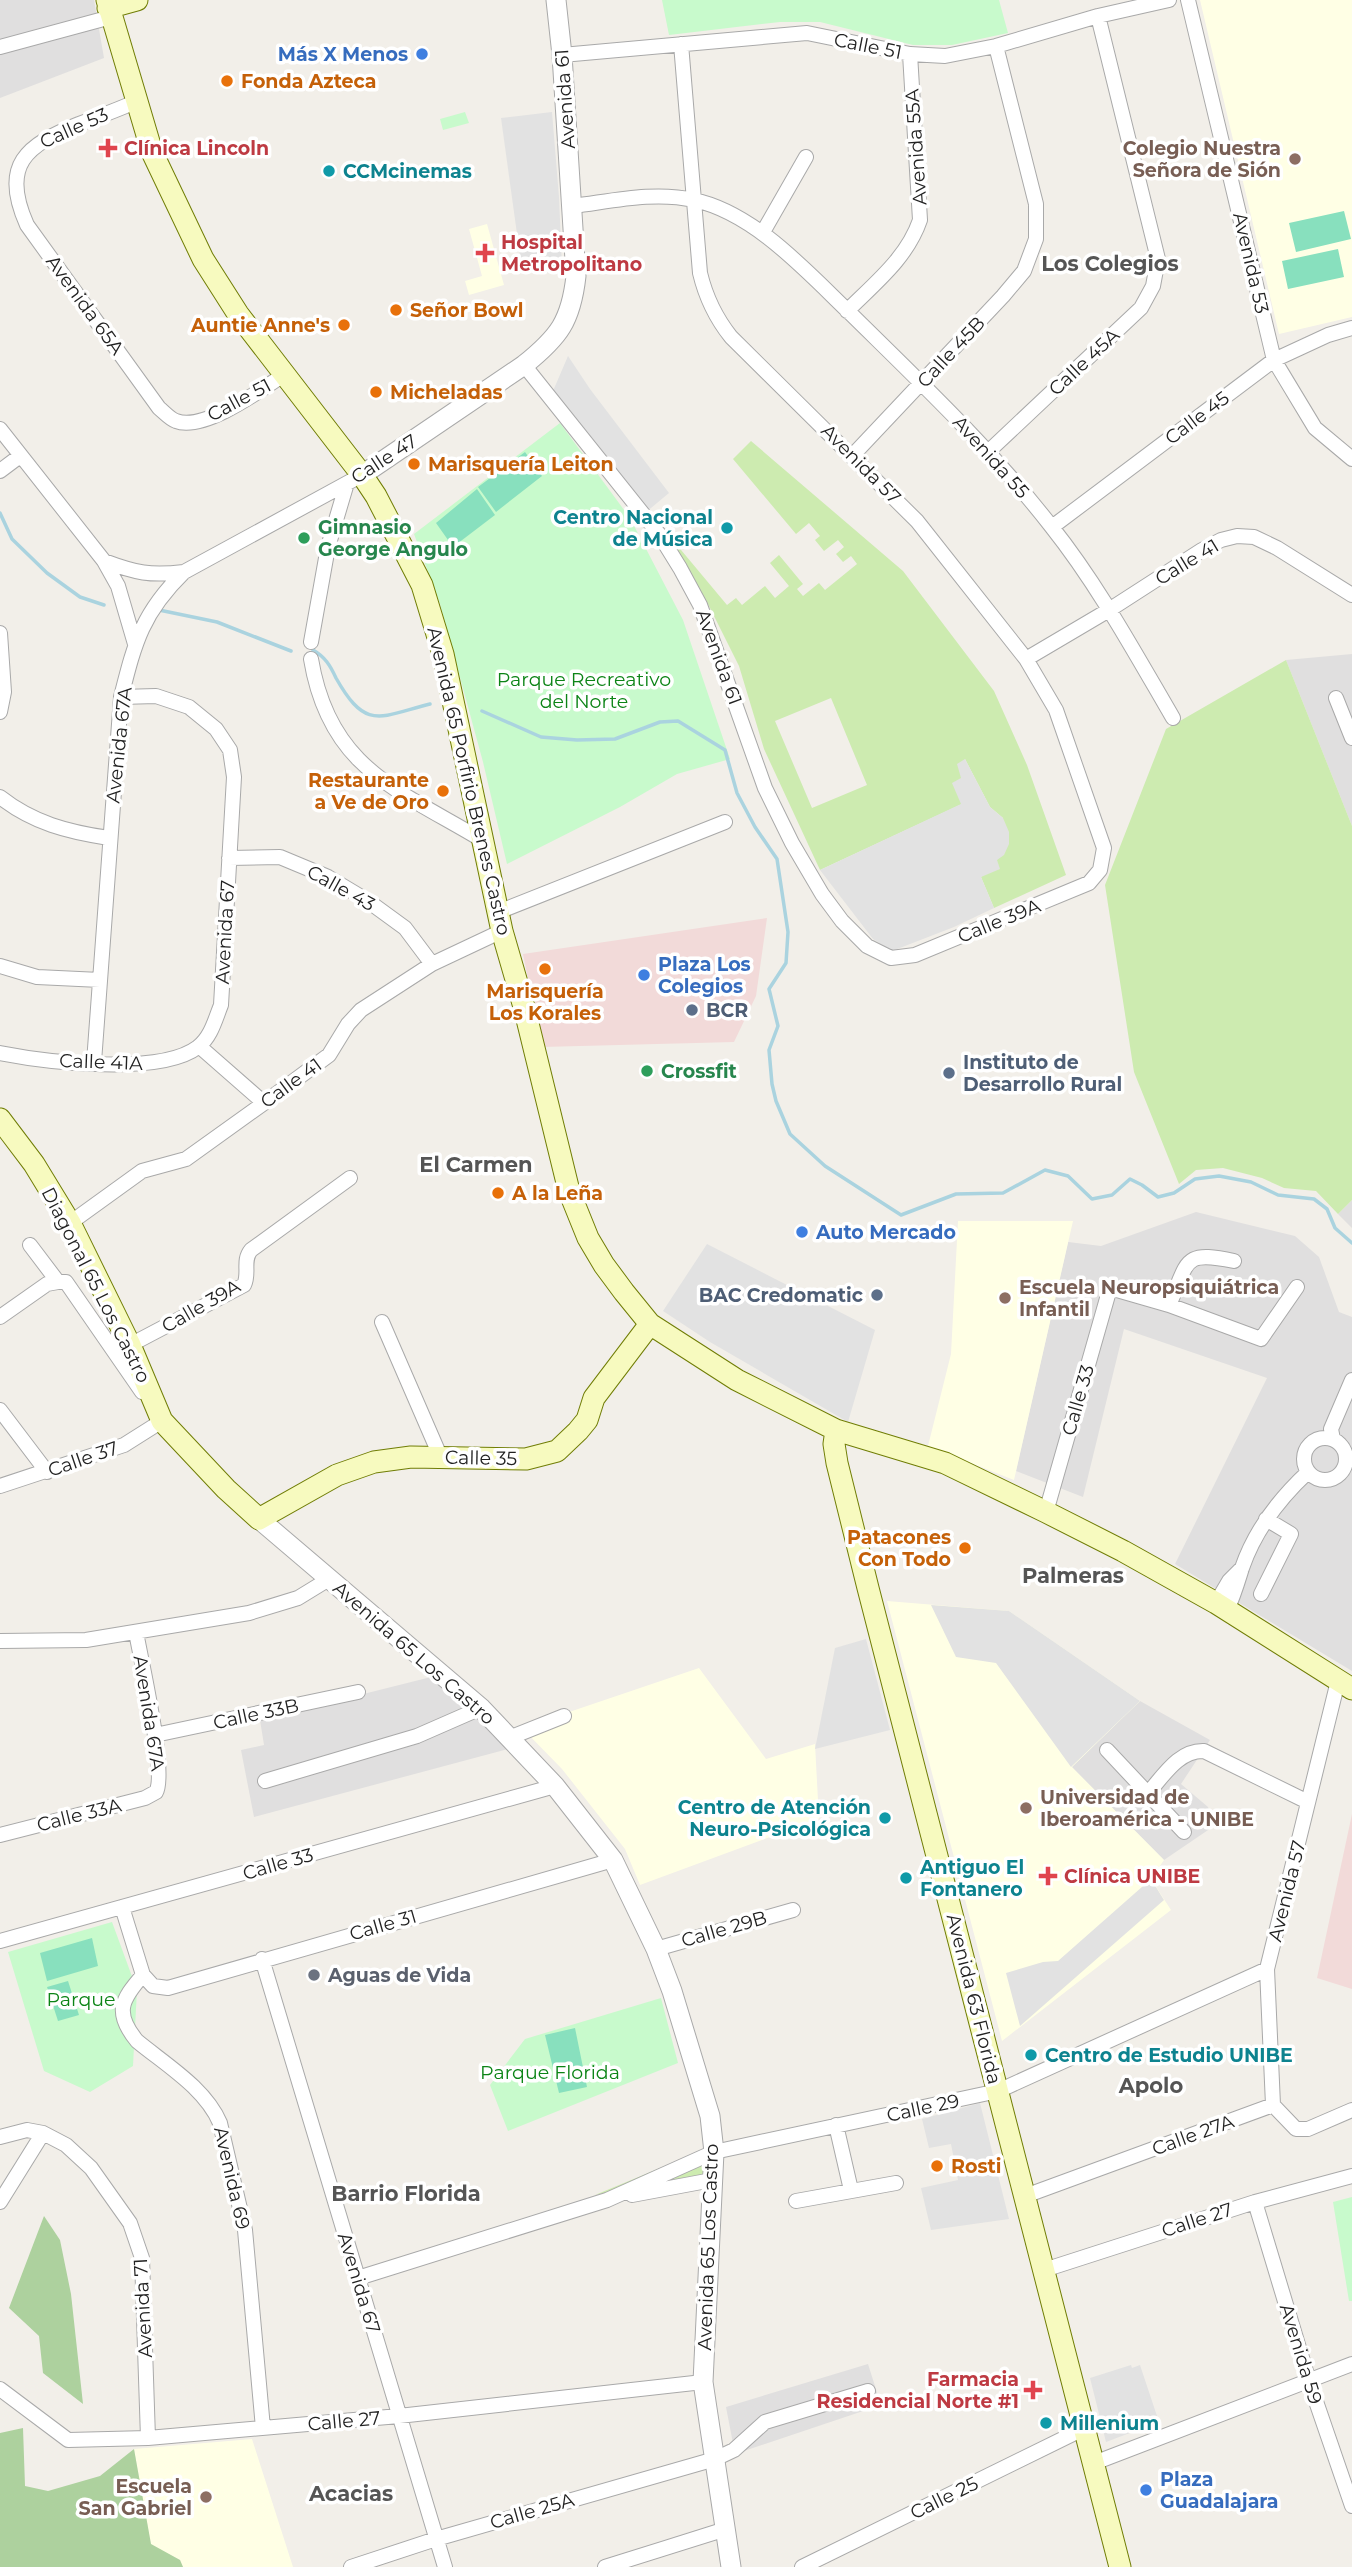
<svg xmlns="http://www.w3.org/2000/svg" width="1352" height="2567" font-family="Montserrat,sans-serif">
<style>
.residential{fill:#e0dfdf}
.commercial{fill:#f2dad9}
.education{fill:#ffffe5}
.grass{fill:#cdebb0;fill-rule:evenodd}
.forest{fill:#add19e}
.park{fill:#c8facc}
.pitch{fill:#88e0be}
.parking{fill:#e2e2e2}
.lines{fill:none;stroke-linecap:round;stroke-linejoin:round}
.stream{stroke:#aad3df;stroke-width:3.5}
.minor-casing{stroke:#a9a9a9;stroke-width:16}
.tertiary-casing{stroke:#a9a9a9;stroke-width:21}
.secondary-casing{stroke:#707d05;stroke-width:23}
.minor{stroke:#fff;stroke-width:14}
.tertiary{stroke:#fff;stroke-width:19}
.secondary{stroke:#f7fabf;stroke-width:21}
.shop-dot{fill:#3f7fe0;stroke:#fff;stroke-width:2.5}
.food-dot{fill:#e8710a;stroke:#fff;stroke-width:2.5}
.health-dot{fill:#e0444e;stroke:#fff;stroke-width:2.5}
.education-dot{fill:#8d6e63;stroke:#fff;stroke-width:2.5}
.culture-dot{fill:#0f9aa8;stroke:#fff;stroke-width:2.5}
.leisure-dot{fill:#2e9e5b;stroke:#fff;stroke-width:2.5}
.service-dot{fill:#5c6f8a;stroke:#fff;stroke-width:2.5}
.worship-dot{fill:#6b7280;stroke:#fff;stroke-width:2.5}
.labels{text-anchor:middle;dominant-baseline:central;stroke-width:7;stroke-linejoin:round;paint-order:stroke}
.street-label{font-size:19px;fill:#222;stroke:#fff}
.shop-label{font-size:19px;font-weight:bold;fill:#366cbe;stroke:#fff;text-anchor:start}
.food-label{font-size:19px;font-weight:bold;fill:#c56008;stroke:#fff;text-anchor:start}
.health-label{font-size:19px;font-weight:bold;fill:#be3a42;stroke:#fff;text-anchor:start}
.education-label{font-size:19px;font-weight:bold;fill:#785e54;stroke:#fff;text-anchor:end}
.culture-label{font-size:19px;font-weight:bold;fill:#0d838f;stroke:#fff;text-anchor:start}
.leisure-label{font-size:19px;font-weight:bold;fill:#27864d;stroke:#fff;text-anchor:start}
.park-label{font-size:19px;fill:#0c8416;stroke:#fff}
.service-label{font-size:19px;font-weight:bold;fill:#4e5e75;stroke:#fff;text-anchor:start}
.worship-label{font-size:19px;font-weight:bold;fill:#5b616d;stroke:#fff;text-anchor:start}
.neighbourhood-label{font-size:21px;font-weight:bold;fill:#555;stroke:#fff}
</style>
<rect width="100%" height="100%" fill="#f2efe9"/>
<path class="residential" d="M0 0H94L104 58 0 98Z
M1352 654V826L1286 660Z
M1352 1200V1228L1338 1214Z
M1196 1212 1295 1236 1319 1257 1339 1312 1352 1317V1671L1175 1564 1267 1378 1124 1329 1083 1497 1016 1471 1068 1242 1101 1246Z
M431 1677 482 1720 508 1749 254 1817 241 1750 264 1745 260 1720Z
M1140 1701 1210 1740 1181 1784 1208 1807 1214 1826 1164 1860 1071 1767Z
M868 2364 881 2405 735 2454 726 2407Z"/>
<path class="commercial" d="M767 918 756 996 734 1042 542 1047 523 954Z
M1352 1814V1989L1317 1978Z"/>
<path class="education" d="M1200 0H1352V317L1279 334Z
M487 224 504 285 469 295 465 281 482 276 469 229Z
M958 1221H1073L1014 1480 928 1446 951 1354Z
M887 1601 1009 1611 1140 1701 1072 1767 1164 1860 1151 1879 1171 1910 1002 2041Z
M699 1668 766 1759 815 1744 819 1819 640 1885 625 1849 562 1769 522 1728Z
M252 2439 293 2567H183L180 2560 151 2545 134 2449Z"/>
<path class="grass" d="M751 441 903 571 994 691 1027 765 1066 875 994 908 981 877 997 860 1003 818 990 807 965 759 961 778 962 804 820 870 764 749 739 666 708 604 656 520 727 605 736 598 742 605 765 586 775 598 789 586 770 563 779 555 803 584 797 589 803 596 819 583 825 590 857 564 851 556 843 562 836 554 844 547 838 540 824 551 815 540 820 536 809 523 796 534 733 459ZM831 698 867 785 812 808 775 721Z
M1286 660 1352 826V1200L1338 1214 1316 1191 1284 1188 1262 1178 1223 1168 1196 1170 1179 1184 1134 1072 1105 885 1166 729Z
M706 2149 705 2174 595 2195Z"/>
<path class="forest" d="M44 2216 60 2240 71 2294 83 2404 43 2373 39 2336 9 2308Z
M23 2428 25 2486 48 2491 100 2476 134 2449 151 2544 180 2560 183 2567H0V2433Z"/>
<path class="park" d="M662 0H999L1008 33 952 45H913L820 22H780L669 35Z
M465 112 469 123 443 130 440 119Z
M560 423 630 518 683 620 730 759 677 774 620 807 507 864 483 762 440 604 414 534Z
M112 1922 137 1990 133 2066 90 2092 44 2071 8 1952Z
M661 1998 678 2063 508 2131 490 2085 525 2039Z
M1352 2197V2301H1349L1333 2202Z"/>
<path class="pitch" d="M1344 211 1351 239 1296 252 1289 223Z
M1338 249 1344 277 1288 289 1282 261Z
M525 452 542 476 496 512 478 487Z
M477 489 495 515 453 547 436 523Z
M92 1938 98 1966 47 1981 40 1953Z
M68 1981 79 2015 58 2021 47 1987Z
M575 2028 587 2087 559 2093 545 2035Z"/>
<path class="parking" d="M552 112 559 197 562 266 522 270 501 118Z
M568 356 590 389 669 493 645 513 553 391Z
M965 759 990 807 1003 818 1009 832V844L1004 855 997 860 1000 869 981 877 994 908 954 927 892 951 873 939 820 870 961 804 952 783 961 778 957 764Z
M707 1244 875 1330 848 1422 710 1342 663 1311Z
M931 1605 1009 1611 1140 1701 1071 1767 996 1663 956 1657Z
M866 1639 890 1730 815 1749 835 1648Z
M1151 1879 1164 1900 1020 2026 1006 1973 1043 1962 1058 1961Z
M980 2103 1009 2219 931 2230 921 2188 958 2180 951 2144 929 2148 922 2119Z
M1131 2365 1132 2368 1140 2365 1159 2422 1106 2442 1090 2378Z"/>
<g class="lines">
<path class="stream" d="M0 513 12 539 47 573 80 597 104 605
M159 610 217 622 291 651
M313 650C325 657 330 665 336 678 366 731 379 717 430 704
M482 711 541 737 577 740 615 739 660 722 678 721 725 750 737 793 755 827 777 859 788 932 786 963 769 989 778 1026 769 1050 772 1084 776 1101 790 1134 825 1166 901 1215 956 1194 1003 1193 1045 1170 1068 1176 1092 1199 1112 1195 1130 1179 1142 1185 1158 1197 1174 1193 1195 1179 1219 1176 1251 1182 1278 1195 1314 1199 1327 1209 1335 1228 1352 1243"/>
<defs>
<path id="minor" d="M1188 0 1274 360 1315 428 1352 459
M0 47 111 17
M562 55 807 33 910 54 945 56 996 46 1098 16 1169 0
M135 102C117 110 98 117 79 124 26 145 0 165 27 225L159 408C164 412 170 419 176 421 204 432 262 389 285 374
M573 206C613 201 654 191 694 200 755 213 808 273 851 314 920 382 991 449 1051 526 1098 585 1135 653 1173 718
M763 232 806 157
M847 311C875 283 907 258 920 220L910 54
M524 365 659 534 680 568 700 605 765 788 792 843 822 894 842 921 867 946 891 958 915 955 1089 883 1100 870 1104 848 1056 710 1026 659 917 521 731 337C715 317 706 298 700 273L681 44
M0 429 104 561 118 586 135 644
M989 451 1141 308 1153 286 1158 259 1098 16
M853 455 1003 296 1024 271 1036 239V204L996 46
M0 471 20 456
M1052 527 1274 360 1328 335 1352 328
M104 561C136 573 150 576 184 572
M0 633 4 692 0 712
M311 642 328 547 347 483
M311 659C329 768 397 789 482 840
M1026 659 1109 610 1202 550 1221 540 1237 536 1254 537 1277 548 1352 595
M1336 698 1352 738
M0 797C33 823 68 832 109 838
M229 858 280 857 328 877 368 901 405 928 432 964
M498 912 725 822
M0 966 37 977 100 980
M199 1046 264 1103
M0 1053C46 1062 160 1076 198 1047 211 1037 215 1020 221 1005L234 777 230 750 216 729 189 707 156 696 121 697
M94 1062 121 697C135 642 142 613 184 572L362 475
M70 1223 142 1171 186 1159 264 1103 329 1055 348 1024 361 1010 432 964 502 931
M30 1245 58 1282H66L142 1392
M1169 1305C1189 1261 1182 1250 1234 1261
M0 1317 47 1284 58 1282
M382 1322 441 1458
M130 1345 244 1285C250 1273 242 1261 251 1250L350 1178
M0 1410 47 1472
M1304 1459a21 21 0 1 1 42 0a21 21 0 1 1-42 0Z
M1333 1439 1331 1429 1352 1380
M0 1486 124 1445 162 1421 158 1414
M1046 1512 1110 1288 1169 1305 1261 1339 1297 1287
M1261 1594 1291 1534 1266 1519
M1216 1603 1229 1581 1242 1568
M1227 1610C1234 1595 1237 1584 1242 1568 1255 1530 1279 1499 1308 1472
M0 1641 86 1640 249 1613 298 1598 329 1579
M155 1735 358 1692
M509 1738 564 1716
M1107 1750 1184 1832
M265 1781 417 1736 481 1708
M1149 1792C1164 1775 1179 1750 1204 1751L1308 1802
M0 1835 145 1798 156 1792C167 1774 141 1660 136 1632
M122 1907 143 1975 153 1986 168 1988 613 1860
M0 1941 555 1786
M656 1949 793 1910
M262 1959 445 2567
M143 1975C121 2000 114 2013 137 2041 166 2065 205 2088 220 2123L245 2230 263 2428
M1273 2105 1267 1969 1338 1681
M1273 2105 1296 2129H1308L1352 2110
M836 2125 851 2190
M0 2137 27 2130 43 2133 66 2145 91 2168 130 2223 142 2258 148 2438
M632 2195 712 2180
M1025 2196 1273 2105
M796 2201 896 2183
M0 2202 43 2133
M1255 2202 1309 2381 1352 2506
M1044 2270 1255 2202 1352 2176
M358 2278 607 2200 714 2152 998 2091 1267 1969
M0 2389 68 2440 148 2438 399 2416 703 2382
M1094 2463 1352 2364
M351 2567 436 2539 715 2459 734 2450 765 2422 868 2391
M605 2567 726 2529
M802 2567 1085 2428"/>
<path id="tertiary" d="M362 475 524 365C559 337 571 321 576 276L562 55 556 0
M259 1519 481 1708 555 1786 613 1860 656 1949 672 1991 710 2116 714 2152 703 2382 731 2567"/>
<path id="secondary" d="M107 0 152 152 203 259 238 314 362 475 376 496 422 585 443 654 502 931 524 1007 569 1191 588 1238 604 1265 624 1292 650 1324 737 1380 836 1430 945 1463 1046 1512 1123 1551 1216 1603 1352 1689
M108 8 137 0
M0 1119 34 1164 70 1223 130 1345 162 1421 226 1489 259 1519 337 1475 374 1462 411 1457 526 1459 557 1451 578 1431 587 1420 594 1398 650 1324
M836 1430 834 1444 837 1463 868 1588 1120 2567"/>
</defs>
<use href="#minor" class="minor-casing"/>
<use href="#tertiary" class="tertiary-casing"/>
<use href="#secondary" class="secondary-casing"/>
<use href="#minor" class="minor"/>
<use href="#tertiary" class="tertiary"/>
<use href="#secondary" class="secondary"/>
</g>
<g class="shop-dot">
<circle cx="422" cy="54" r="7"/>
<circle cx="644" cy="975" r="7"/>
<circle cx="802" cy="1232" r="7"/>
<circle cx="1146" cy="2490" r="7"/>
</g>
<g class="food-dot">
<circle cx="227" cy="81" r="7"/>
<circle cx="396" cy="310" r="7"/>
<circle cx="344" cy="325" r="7"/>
<circle cx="376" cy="392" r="7"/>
<circle cx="414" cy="464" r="7"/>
<circle cx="443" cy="791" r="7"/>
<circle cx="545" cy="969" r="7"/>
<circle cx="498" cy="1193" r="7"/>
<circle cx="965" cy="1548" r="7"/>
<circle cx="937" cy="2166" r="7"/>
</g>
<g class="health-dot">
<path d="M104.5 137.5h7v7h7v7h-7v7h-7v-7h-7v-7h7z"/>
<path d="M481.5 242.5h7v7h7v7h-7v7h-7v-7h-7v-7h7z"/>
<path d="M1044.5 1865.5h7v7h7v7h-7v7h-7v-7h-7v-7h7z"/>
<path d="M1029.5 2379.5h7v7h7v7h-7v7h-7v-7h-7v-7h7z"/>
</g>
<g class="education-dot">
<circle cx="1295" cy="159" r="7"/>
<circle cx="1005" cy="1298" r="7"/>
<circle cx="1026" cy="1808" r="7"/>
<circle cx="206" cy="2497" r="7"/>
</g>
<g class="culture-dot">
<circle cx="329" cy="171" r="7"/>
<circle cx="727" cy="528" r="7"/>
<circle cx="885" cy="1818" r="7"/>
<circle cx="906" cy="1878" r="7"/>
<circle cx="1031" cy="2055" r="7"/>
<circle cx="1046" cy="2423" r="7"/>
</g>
<g class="leisure-dot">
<circle cx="304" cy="538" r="7"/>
<circle cx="647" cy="1071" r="7"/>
</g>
<g class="service-dot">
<circle cx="692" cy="1010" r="7"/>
<circle cx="949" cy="1073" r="7"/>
<circle cx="877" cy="1295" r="7"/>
</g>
<circle class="worship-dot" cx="314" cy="1975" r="7"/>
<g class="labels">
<g class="street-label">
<text transform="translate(868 46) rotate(11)">Calle 51</text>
<text transform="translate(565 99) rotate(-94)">Avenida 61</text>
<text transform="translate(74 128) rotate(-24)">Calle 53</text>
<text transform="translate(916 147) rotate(-94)">Avenida 55A</text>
<text transform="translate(1251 263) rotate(77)">Avenida 53</text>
<text transform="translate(85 305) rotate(54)">Avenida 65A</text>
<text transform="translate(951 352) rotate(-47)">Calle 45B</text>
<text transform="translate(1084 362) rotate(-43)">Calle 45A</text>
<text transform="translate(239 400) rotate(-28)">Calle 51</text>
<text transform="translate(1197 418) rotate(-37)">Calle 45</text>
<text transform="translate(991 457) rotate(48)">Avenida 55</text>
<text transform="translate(384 459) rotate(-33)">Calle 47</text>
<text transform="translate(861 464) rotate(45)">Avenida 57</text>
<text transform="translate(1187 562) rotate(-31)">Calle 41</text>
<text transform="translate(719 657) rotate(70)">Avenida 61</text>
<text transform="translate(119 745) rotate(-84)">Avenida 67A</text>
<text transform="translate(469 781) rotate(77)">Avenida 65 Porfirio Brenes Castro</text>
<text transform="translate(341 888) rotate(29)">Calle 43</text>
<text transform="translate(999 921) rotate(-22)">Calle 39A</text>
<text transform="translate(225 932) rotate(-87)">Avenida 67</text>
<text transform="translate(101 1062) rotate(2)">Calle 41A</text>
<text transform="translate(291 1083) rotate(-36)">Calle 41</text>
<text transform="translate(96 1285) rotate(63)">Diagonal 65 Los Castro</text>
<text transform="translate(201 1306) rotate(-30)">Calle 39A</text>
<text transform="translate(1078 1400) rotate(-74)">Calle 33</text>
<text transform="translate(481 1458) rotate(1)">Calle 35</text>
<text transform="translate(83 1459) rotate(-19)">Calle 37</text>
<text transform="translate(414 1653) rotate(41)">Avenida 65 Los Castro</text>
<text transform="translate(149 1713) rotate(81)">Avenida 67A</text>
<text transform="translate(256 1714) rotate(-12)">Calle 33B</text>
<text transform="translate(79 1815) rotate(-14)">Calle 33A</text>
<text transform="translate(278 1864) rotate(-16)">Calle 33</text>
<text transform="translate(1287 1891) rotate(-76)">Avenida 57</text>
<text transform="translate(383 1925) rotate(-16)">Calle 31</text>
<text transform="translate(724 1929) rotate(-16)">Calle 29B</text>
<text transform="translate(974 1999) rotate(76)">Avenida 63 Florida</text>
<text transform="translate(923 2108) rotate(-12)">Calle 29</text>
<text transform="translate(1193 2135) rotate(-20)">Calle 27A</text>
<text transform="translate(232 2178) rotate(77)">Avenida 69</text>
<text transform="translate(1197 2220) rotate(-18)">Calle 27</text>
<text transform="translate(708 2247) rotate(-88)">Avenida 65 Los Castro</text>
<text transform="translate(359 2283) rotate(73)">Avenida 67</text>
<text transform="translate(143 2308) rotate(-93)">Avenida 71</text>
<text transform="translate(1301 2354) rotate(73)">Avenida 59</text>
<text transform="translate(344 2421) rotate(-5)">Calle 27</text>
<text transform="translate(944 2498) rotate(-26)">Calle 25</text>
<text transform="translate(532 2511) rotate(-16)">Calle 25A</text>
</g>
<g class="shop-label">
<text x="408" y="54" text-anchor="end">Más X Menos</text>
<text x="658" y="964">Plaza Los<tspan x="658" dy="22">Colegios</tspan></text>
<text x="816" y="1232">Auto Mercado</text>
<text x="1160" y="2479">Plaza<tspan x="1160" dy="22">Guadalajara</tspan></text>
</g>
<g class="food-label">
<text x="241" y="81">Fonda Azteca</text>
<text x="410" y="310">Señor Bowl</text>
<text x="330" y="325" text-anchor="end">Auntie Anne's</text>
<text x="390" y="392">Micheladas</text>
<text x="428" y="464">Marisquería Leiton</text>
<text x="429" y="780" text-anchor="end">Restaurante<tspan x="429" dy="22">a Ve de Oro</tspan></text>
<text x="545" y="991" text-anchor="middle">Marisquería<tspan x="545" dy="22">Los Korales</tspan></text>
<text x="512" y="1193">A la Leña</text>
<text x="951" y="1537" text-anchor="end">Patacones<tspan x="951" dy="22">Con Todo</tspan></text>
<text x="951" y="2166">Rosti</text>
</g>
<g class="health-label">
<text x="124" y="148">Clínica Lincoln</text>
<text x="501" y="242">Hospital<tspan x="501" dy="22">Metropolitano</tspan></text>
<text x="1064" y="1876">Clínica UNIBE</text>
<text x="1019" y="2379" text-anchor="end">Farmacia<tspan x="1019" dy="22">Residencial Norte #1</tspan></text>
</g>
<g class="education-label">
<text x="1281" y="148">Colegio Nuestra<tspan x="1281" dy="22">Señora de Sión</tspan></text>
<text x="1019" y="1287" text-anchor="start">Escuela Neuropsiquiátrica<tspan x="1019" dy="22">Infantil</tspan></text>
<text x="1040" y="1797" text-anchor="start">Universidad de<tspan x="1040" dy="22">Iberoamérica - UNIBE</tspan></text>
<text x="192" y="2486">Escuela<tspan x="192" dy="22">San Gabriel</tspan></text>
</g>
<g class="culture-label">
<text x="343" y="171">CCMcinemas</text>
<text x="713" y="517" text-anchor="end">Centro Nacional<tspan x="713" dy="22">de Música</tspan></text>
<text x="871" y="1807" text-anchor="end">Centro de Atención<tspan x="871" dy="22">Neuro-Psicológica</tspan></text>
<text x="920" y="1867">Antiguo El<tspan x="920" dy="22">Fontanero</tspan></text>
<text x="1045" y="2055">Centro de Estudio UNIBE</text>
<text x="1060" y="2423">Millenium</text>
</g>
<g class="leisure-label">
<text x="318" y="527">Gimnasio<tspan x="318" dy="22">George Angulo</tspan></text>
<text x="661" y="1071">Crossfit</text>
</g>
<g class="park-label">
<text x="584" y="679">Parque Recreativo<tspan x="584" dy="22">del Norte</tspan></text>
<text x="81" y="1999">Parque</text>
<text x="550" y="2072">Parque Florida</text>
</g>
<g class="service-label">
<text x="706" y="1010">BCR</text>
<text x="963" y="1062">Instituto de<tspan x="963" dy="22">Desarrollo Rural</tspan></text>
<text x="863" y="1295" text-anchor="end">BAC Credomatic</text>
</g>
<g class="worship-label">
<text x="328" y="1975">Aguas de Vida</text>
</g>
<g class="neighbourhood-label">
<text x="1110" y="263">Los Colegios</text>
<text x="476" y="1164">El Carmen</text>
<text x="1073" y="1575">Palmeras</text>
<text x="1151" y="2085">Apolo</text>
<text x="406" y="2193">Barrio Florida</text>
<text x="351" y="2493">Acacias</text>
</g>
</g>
</svg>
